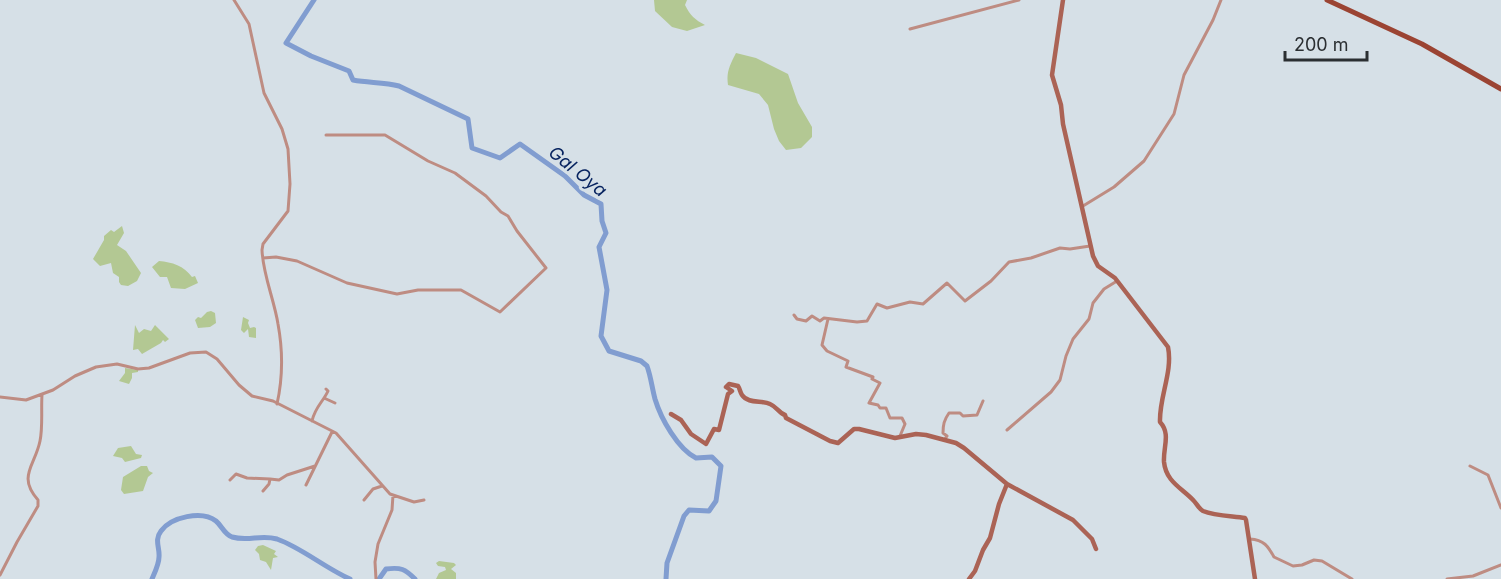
<svg xmlns="http://www.w3.org/2000/svg" width="1501" height="579" font-family="Inter,sans-serif">
<style>
.green{fill:#b3c893}
.lines{fill:none;stroke-linecap:round;stroke-linejoin:round}
.river{stroke:#819dd0;stroke-width:5}
.street{stroke:#be8c82;stroke-width:3}
.secondary{stroke:#ab6355;stroke-width:4.5}
.primary{stroke:#9b4433;stroke-width:5}
.labels{text-anchor:middle;dominant-baseline:central;stroke-width:6;stroke-linejoin:round;paint-order:stroke}
.water-label{font-size:18px;font-style:italic;fill:#082460;stroke:#d6e0e7}
</style>
<rect width="100%" height="100%" fill="#d6e0e7"/>
<path class="green" d="M654 0H687L685 5C690 15 695 20 705 25L687 31 672 27 655 11Z
M736 53 756 58 788 74 798 103 812 127V137L801 148 786 150 779 141 774 129 768 105 759 94 728 85C726 72 730 65 736 53Z
M122 226 124 233 117 245 126 251 141 273 137 281 128 286 121 285 119 282V277L113 273 111 263 100 266 93 259 104 240V236L111 230 114 232Z
M159 261C172 262 184 266 192 277L195 276 198 283 185 289 171 288 167 277H160L152 267Z
M211 311 215 313 216 323 210 327 198 328 195 320 198 317 201 318 207 312Z
M243 317 249 320 248 323 250 328 254 327 256 328V338L249 337 248 329 244 333 241 330Z
M135 325 139 333 144 329 151 331 155 325 169 339 165 342 163 340 161 343 142 354 138 349 133 350Z
M125 368 138 370V372L132 373V378L129 384 119 381 125 373Z
M131 446 136 454 142 455 141 458 125 462 122 458 113 456 118 448Z
M141 466H147L149 471 153 473 148 477 143 491 124 494 121 490 123 477Z
M263 545 276 551 274 554 278 557 273 558 271 570 266 562 260 560 259 554 255 550 258 546Z
M439 561 454 563 456 565 451 569 456 573V579H436L439 573 446 570 445 567 438 566 436 563Z"/>
<g class="lines">
<path class="river" d="M314 0 286 43 311 56 349 71 353 80C369 83 384 82 399 86L468 119 472 148 500 158 520 144 565 176 584 195 601 204 602 221 606 233 599 247 607 290 601 336 609 351 641 361 647 366C651 377 652 388 655 399 661 419 678 449 696 458L712 457 721 466 716 501 709 511 689 510 684 516 667 563 666 579
M152 579C155 572 159 564 159 557 160 548 154 540 161 531 171 517 202 510 216 521 222 526 224 534 232 537 249 542 260 534 277 539 302 548 325 568 350 579
M379 579 386 569C401 567 405 569 415 579"/>
<path class="street" d="M234 0 249 24 264 93 282 129 288 149 290 184 288 211 263 244 262 250C263 275 274 299 278 324 283 351 283 377 277 404
M910 29 1019 0
M1083 206 1114 187 1144 161 1174 114 1184 75 1213 20 1221 0
M263 258 276 257 297 261 347 283 397 294 418 290H461L500 312 546 268 517 231 508 216 501 212 486 196 455 173 428 161 385 135H326
M794 315 797 319 806 321 812 316 820 321 824 318 857 322 867 321 877 304 887 308 910 302 923 304 947 283 965 301 991 281 1009 262 1031 258 1060 248 1070 249 1090 246
M828 319 822 345 827 351 848 361 846 367 873 377 872 379 880 383 869 403 878 405 880 408H886L890 418H902L905 424 900 436
M0 397 26 400 53 390 75 376 96 367 117 364 138 369 149 368 190 353 206 352 217 359 239 385 252 396 273 401 336 433 390 494 414 502 424 500
M324 398 335 403
M312 421C315 407 323 402 328 391L326 389
M1007 430 1051 392 1060 380 1066 356 1073 339 1089 319 1093 303 1104 289 1117 281
M945 439 947 436 943 433C943 425 944 420 949 413H960L963 416 977 415 983 401
M1470 466 1488 475 1501 508
M230 480 236 474 247 478 270 479
M306 485 332 432
M263 491 269 484 270 479 279 480 287 475 315 466
M364 500 373 489 382 486
M1250 539C1264 540 1268 546 1274 557L1293 566 1302 565 1314 560 1322 561 1352 579
M0 575 17 542 38 506V500C17 476 35 466 40 441 43 427 41 409 42 395
M376 579 375 562 378 544 392 510 393 495
M1447 579 1473 576 1501 565"/>
<path class="secondary" d="M1063 0 1052 75 1061 105 1063 124 1093 256 1098 266 1115 278 1168 347C1173 372 1159 397 1160 422 1171 434 1163 447 1164 462 1166 482 1182 488 1194 501 1197 504 1199 509 1203 511 1215 516 1232 516 1245 518L1246 520 1255 579
M671 414 681 420 691 434 706 444 714 429 719 430 728 394 732 391 726 387 729 384 738 386C740 389 740 392 742 395 748 404 762 400 770 404 777 407 779 413 785 415L786 418 830 441 838 443 854 429H859L895 438 916 434 926 435 956 443 964 448 1007 484 1073 520 1092 539 1096 549
M969 579 975 571 983 550 990 538 999 504 1007 484"/>
<path class="primary" d="M1327 0 1422 44 1501 89"/>
</g>
<g class="labels">
<g class="water-label">
<text transform="translate(578 171) rotate(39)">Gal Oya</text>
</g>
</g>
<path d="M1285 51v9h82v-9" fill="none" stroke="#2b2f32" stroke-width="3"/>
<text x="1294" y="51" font-size="18" fill="#2b2f32" stroke="#d6e0e7" stroke-width="4.5" paint-order="stroke">200 m</text>
</svg>
